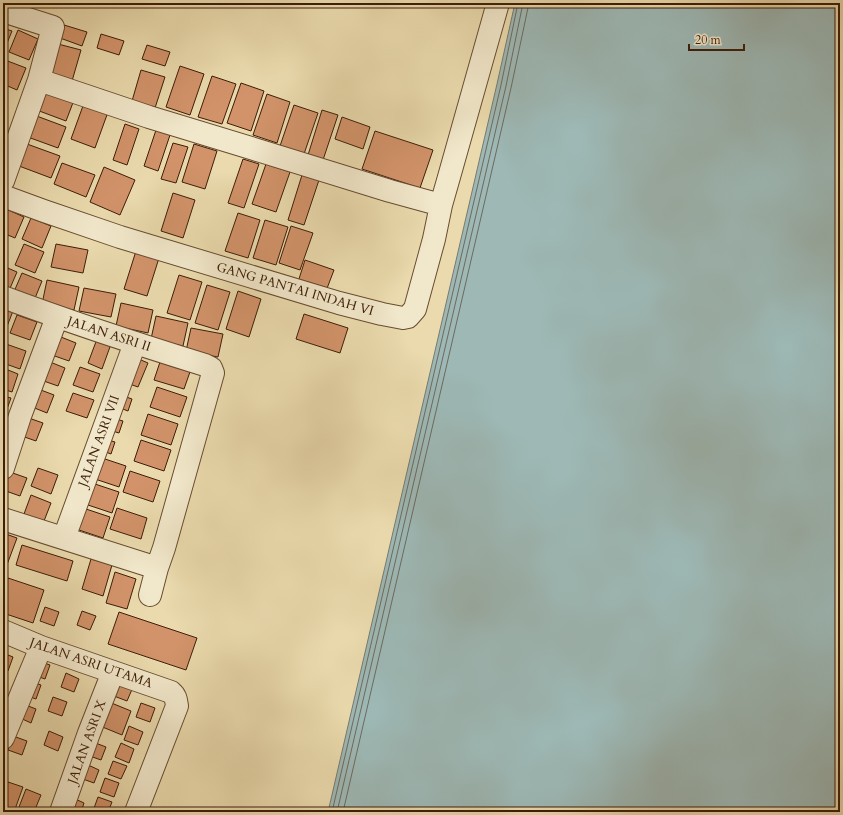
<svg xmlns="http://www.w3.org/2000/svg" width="843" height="815" font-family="Cardo,serif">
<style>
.water{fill:#9db8b5;stroke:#777a6f}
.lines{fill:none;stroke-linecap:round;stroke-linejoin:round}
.shore{stroke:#6d6a5e;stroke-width:1}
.building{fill:#d2936a;stroke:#3d1d07}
.minor-casing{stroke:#684c30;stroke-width:24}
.minor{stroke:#f1e7ca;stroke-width:22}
.labels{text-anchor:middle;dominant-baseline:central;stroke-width:3;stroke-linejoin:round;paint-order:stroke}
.street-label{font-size:13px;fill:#3d1d07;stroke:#f1e7ca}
</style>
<rect width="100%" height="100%" fill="#eadaad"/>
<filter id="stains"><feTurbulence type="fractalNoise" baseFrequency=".005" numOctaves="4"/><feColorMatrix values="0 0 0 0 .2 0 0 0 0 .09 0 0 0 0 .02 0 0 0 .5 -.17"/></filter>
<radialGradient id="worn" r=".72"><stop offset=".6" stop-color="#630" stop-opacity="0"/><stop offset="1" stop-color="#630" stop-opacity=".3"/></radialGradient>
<path class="water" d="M515 3H840V812H328L497 84Z"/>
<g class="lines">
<path class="shore" d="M332 812 501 85 518 3
M337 812 506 86 523 3
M343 812 511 88 529 3"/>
</g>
<path class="building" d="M64 25 87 32 82 46 60 38Z
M3 28 12 31 3 53Z
M18 30 38 39 29 60 9 52Z
M101 34 124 41 119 55 97 48Z
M58 44 81 50 72 81 48 74Z
M147 45 170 52 165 66 142 59Z
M5 60 26 68 17 90 3 84V65Z
M180 66 204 74 190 115 166 107Z
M141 70 165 77 155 108 132 101Z
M212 76 236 84 222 124 198 117Z
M241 83 264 91 251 131 227 123Z
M42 87 74 100 66 121 34 109Z
M267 94 290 102 277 143 253 135Z
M84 103 108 112 95 148 71 139Z
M294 105 318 113 304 154 280 146Z
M322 110 338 115 323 160 308 155Z
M34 115 66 127 58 148 25 136Z
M342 117 370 127 363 149 335 139Z
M125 124 139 129 127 165 113 160Z
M156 130 170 135 158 171 144 166Z
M375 131 433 150 420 188 362 169Z
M173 143 188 147 176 183 161 179Z
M27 144 60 156 51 178 19 166Z
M194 144 217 151 205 189 182 182Z
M243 159 259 164 244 208 228 203Z
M62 163 95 175 86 197 54 184Z
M266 164 290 172 276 212 252 204Z
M104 167 135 180 120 215 90 202Z
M302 175 319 180 304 225 288 220Z
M173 193 195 200 183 238 161 231Z
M4 208 24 217 15 238 3 233Z
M238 213 260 220 248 258 225 251Z
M31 218 51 226 42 248 22 239Z
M265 220 288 227 276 265 253 258Z
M291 226 313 233 300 270 279 263Z
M24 244 44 252 35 273 15 265Z
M56 244 88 250 83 273 51 267Z
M136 251 159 258 147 296 124 289Z
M305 260 334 270 326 291 298 282Z
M3 266 17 272 8 293 3 291Z
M22 273 42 281 33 303 13 294Z
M179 275 202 282 190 320 167 313Z
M47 280 79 287 74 310 42 304Z
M207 285 230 292 218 330 195 323Z
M84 288 116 294 111 317 79 311Z
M238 291 261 299 249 337 226 329Z
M121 303 153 310 148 333 116 326Z
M3 307 13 311 6 329 3 328Z
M304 314 348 328 340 353 296 339Z
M17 315 37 322 30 340 10 333Z
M156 316 188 323 183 346 151 339Z
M191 328 223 334 218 357 186 351Z
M56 335 76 343 69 361 49 354Z
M97 339 111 344 102 369 88 363Z
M6 344 26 351 20 369 3 363V352Z
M134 357 148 363 138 387 124 382Z
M161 359 191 369 184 389 154 380Z
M45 360 65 368 58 386 38 379Z
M80 367 100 374 93 392 73 385Z
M3 368 18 374 12 392 3 389Z
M33 387 54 395 47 413 27 405Z
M157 387 187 397 180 417 150 407Z
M73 393 94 400 87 418 66 411Z
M118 394 132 399 128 411 115 406Z
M3 396 11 398 4 417 3 416Z
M148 414 178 424 171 445 141 435Z
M23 416 43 423 36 441 16 434Z
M109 417 123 421 119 433 106 429Z
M101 438 115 442 111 454 98 449Z
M141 440 171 450 164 471 134 461Z
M96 456 126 466 119 487 89 477Z
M38 468 58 475 51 494 31 486Z
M7 471 27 478 20 496 3 490V480Z
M130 471 160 481 153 502 123 492Z
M89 482 119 492 112 513 82 503Z
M31 495 51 503 44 521 24 514Z
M80 507 110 517 103 538 73 528Z
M117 508 147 518 141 539 110 529Z
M3 533 17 538 5 570H3Z
M22 545 73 561 67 581 16 565Z
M91 559 112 565 103 596 82 589Z
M115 572 136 579 127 609 106 603Z
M8 578 44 590 33 623 3 613V593Z
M45 607 59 612 54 626 40 621Z
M82 611 96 616 90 630 77 625Z
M119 612 197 638 186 670 108 644Z
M3 653 13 657 8 671 3 669Z
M36 660 50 665 45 679 31 674Z
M66 673 79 679 74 692 61 687Z
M27 680 41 685 36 699 22 694Z
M119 682 133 687 127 701 114 696Z
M53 697 67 702 62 716 48 711Z
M109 702 131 711 122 735 100 726Z
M141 703 155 708 150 722 136 717Z
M23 704 36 709 31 723 18 717Z
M129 726 143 732 138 745 124 740Z
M49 731 63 737 58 751 44 745Z
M13 736 27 741 22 755 8 750Z
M93 742 106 747 101 760 87 755Z
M121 743 134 749 129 763 115 757Z
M113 761 127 766 121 779 108 774Z
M86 764 99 770 94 783 80 778Z
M105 778 119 783 114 797 100 792Z
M8 782 23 787 14 812H3V795Z
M26 789 41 795 34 812H17Z
M71 797 84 803 81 812H67Z
M98 797 112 802 108 812H95L93 811Z"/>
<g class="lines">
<defs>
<path id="minor" d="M3 11 53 27 39 80 3 181
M39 80 149 117 254 149 390 191 441 205
M3 196 44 211 120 237 339 303 382 314 403 318 408 317 415 309 434 239 441 205 449 177 498 3
M3 297C70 322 137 344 205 365L211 368 213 373 164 548 157 568 150 595
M3 468 20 416 57 317
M3 519 157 568
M64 538 135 343
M3 631 41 647 171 692C176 696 176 700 177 706L136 812
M3 738 41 647
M61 812 89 733 113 672"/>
</defs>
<use href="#minor" class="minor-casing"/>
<use href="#minor" class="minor"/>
</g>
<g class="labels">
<g class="street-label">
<text transform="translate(295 289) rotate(16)">GANG PANTAI INDAH VI</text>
<text transform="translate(109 334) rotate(18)">JALAN ASRI II</text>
<text transform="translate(99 441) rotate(-70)">JALAN ASRI VII</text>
<text transform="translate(91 663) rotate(19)">JALAN ASRI UTAMA</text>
<text transform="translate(87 742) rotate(-70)">JALAN ASRI X</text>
</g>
</g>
<rect width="843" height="815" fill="none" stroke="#eadaad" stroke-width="16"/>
<rect x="4" y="4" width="835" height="807" fill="none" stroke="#3d1d07" stroke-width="2"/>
<rect x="8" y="8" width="827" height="799" fill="none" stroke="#3d1d07"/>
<path d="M689 44v6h55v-6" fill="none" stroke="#3d1d07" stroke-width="2"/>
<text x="695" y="44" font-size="12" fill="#3d1d07" stroke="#f1e7ca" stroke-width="3" paint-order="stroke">20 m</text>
<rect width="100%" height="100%" filter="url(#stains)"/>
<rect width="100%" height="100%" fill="url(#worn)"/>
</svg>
